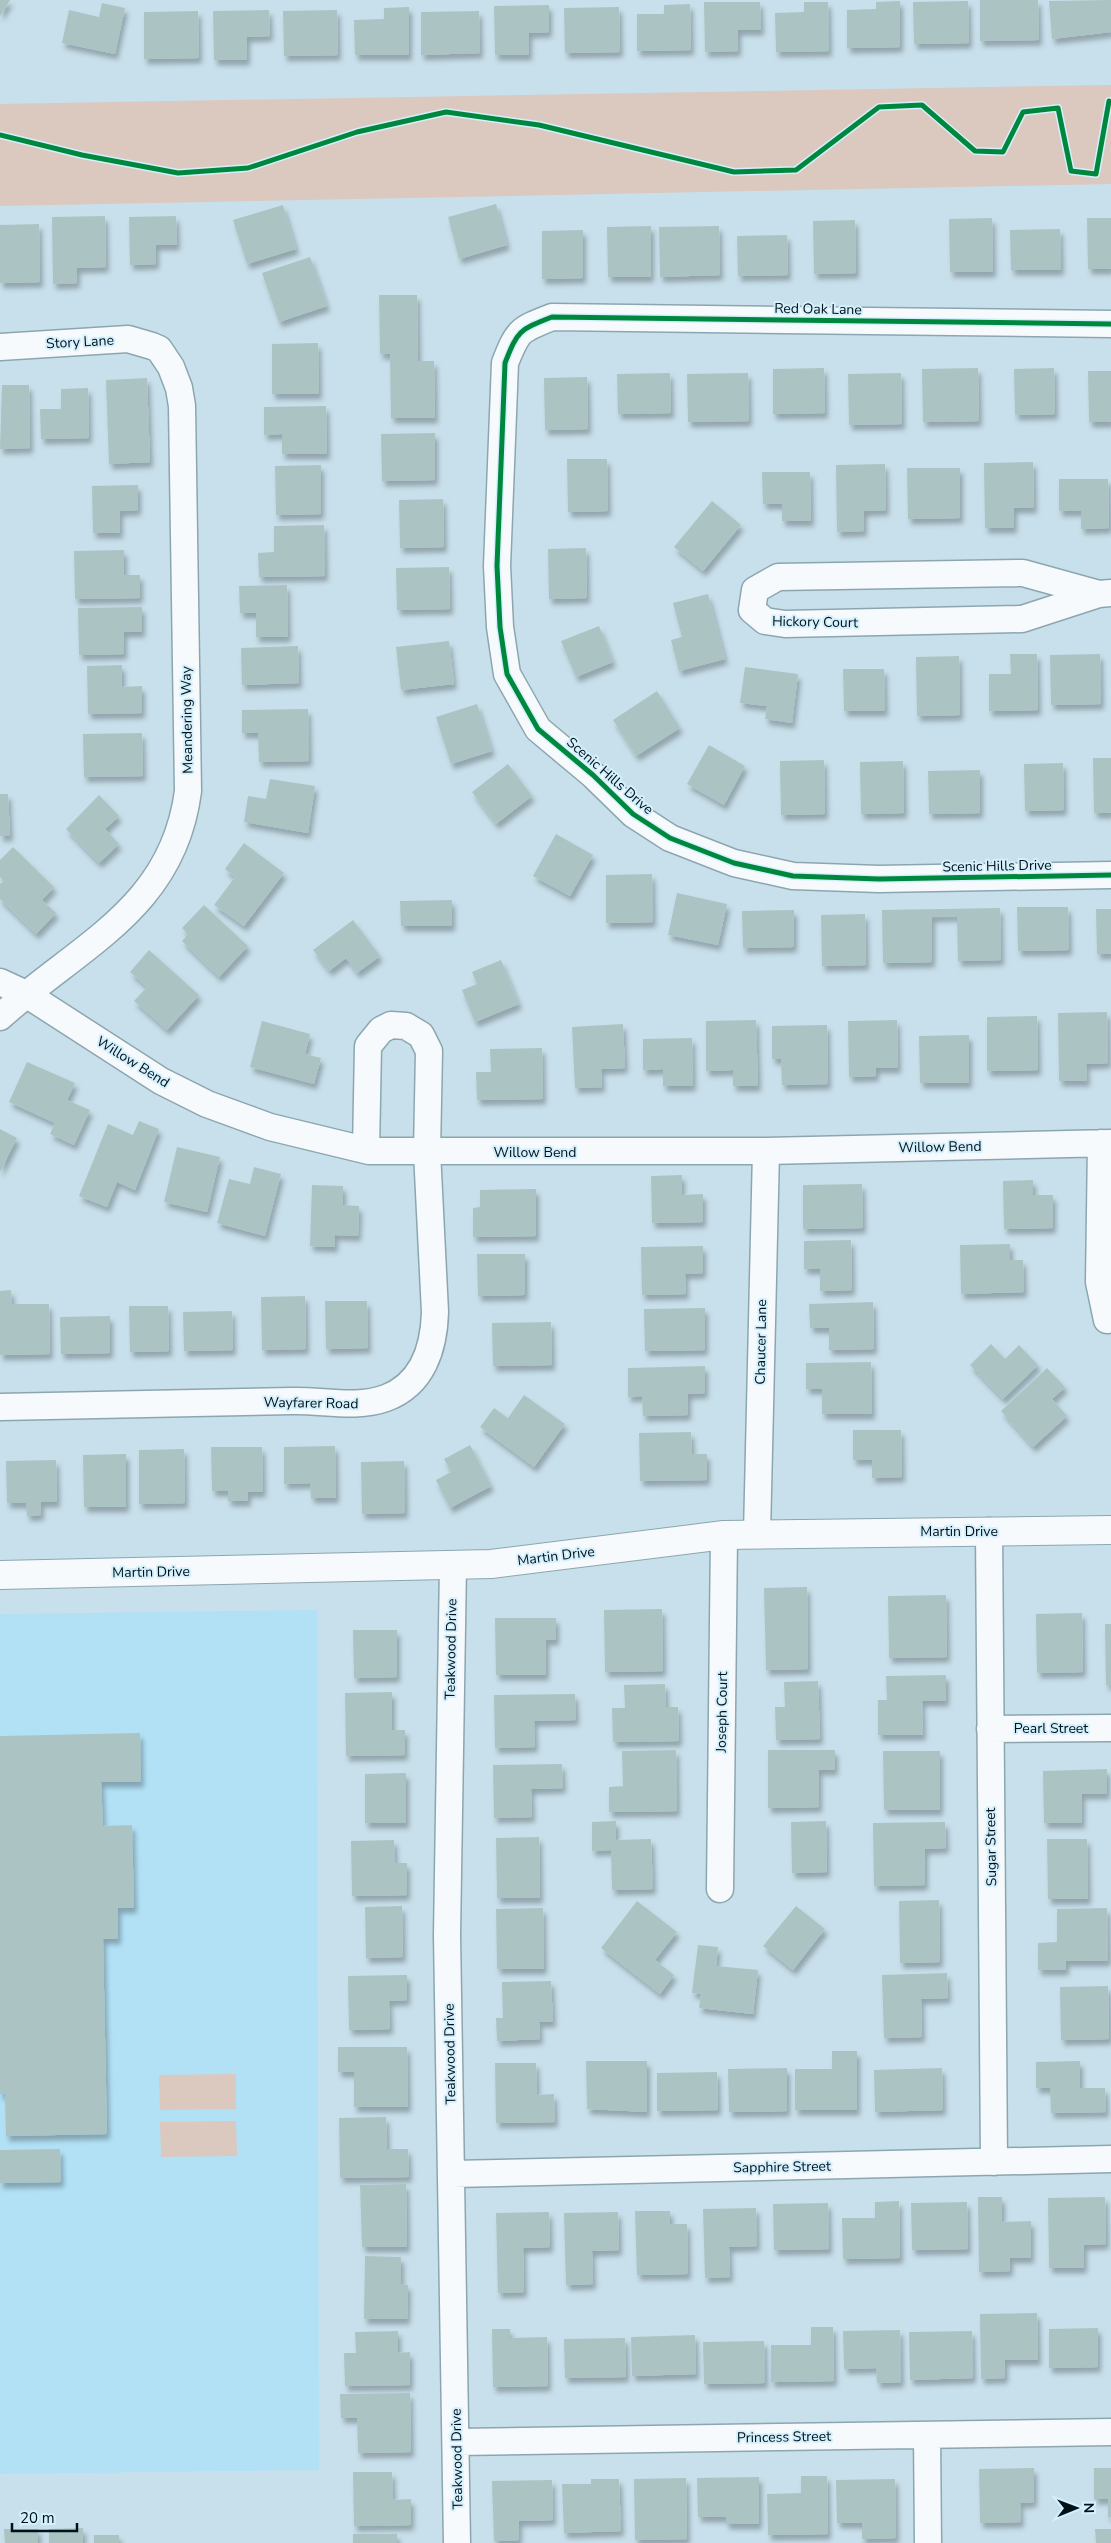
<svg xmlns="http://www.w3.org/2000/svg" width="1111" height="2543" font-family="'Nunito Sans',sans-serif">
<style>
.built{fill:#b2e1f5}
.green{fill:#dbc8be}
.building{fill:#abc4c3;filter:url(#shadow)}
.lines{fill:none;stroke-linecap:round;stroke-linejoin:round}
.street-casing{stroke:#8ca6b0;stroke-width:29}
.secondary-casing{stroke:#8ca6b0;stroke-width:30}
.street{stroke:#f7fafc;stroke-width:26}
.secondary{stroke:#f7fafc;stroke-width:28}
.cycleway-casing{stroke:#d4f0fd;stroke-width:8}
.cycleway{stroke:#00873e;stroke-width:5}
.labels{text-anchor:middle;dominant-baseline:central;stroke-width:4;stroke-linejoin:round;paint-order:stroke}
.street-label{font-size:14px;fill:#001119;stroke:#d4f0fd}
</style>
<defs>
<filter id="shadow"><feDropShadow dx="3" dy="5.5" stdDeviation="2.5" flood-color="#0004"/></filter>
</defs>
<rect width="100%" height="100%" fill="#c8e0eb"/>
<path class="built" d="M317 1610 319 2470 0 2474V1614Z"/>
<path class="green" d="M1111 85V184L0 206V104Z
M236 2074V2109L160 2110 159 2075Z
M236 2121 237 2156 161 2157 160 2122Z"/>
<path class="building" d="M0 0H10L0 16Z
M980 0H1038L1039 40 980 41Z
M1111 0V32L1052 39 1049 1Z
M900 1V47L847 48V10L876 9V2Z
M968 1 969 43 914 44 913 2Z
M704 2H760L761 30H738V51L705 52Z
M804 2H828L829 51 776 52 775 13 804 12Z
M102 3 125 8 115 54 62 43 69 10 99 17Z
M690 4 691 50 637 51V14H664V5Z
M549 5V32L529 33V55H495L494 6Z
M409 7V55H355L354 20 384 19V8Z
M619 7 620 52 565 53 564 8Z
M269 10 270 36 247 37V60H214L213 11Z
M337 10 338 55 284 56 283 11Z
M198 11 199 58 144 59V12Z
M479 11 480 53 421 55V12Z
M496 204 507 245 459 259 448 217Z
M283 205 296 249 247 264 233 220Z
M105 216 106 267 77 268V283L53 284 52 217Z
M176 216 177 245H156V264L130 265 129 217Z
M992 218 993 272H950L949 219Z
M1087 218H1111V269H1088Z
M855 220 856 273 814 274 813 221Z
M39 224 40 282 0 283V225Z
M651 226V277H608L607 227Z
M719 226 720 275 660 277 659 227Z
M1060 229 1061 270H1011L1010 230Z
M583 230V278L542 279V231Z
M787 235 788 275 738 276 737 236Z
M310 257 327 306 279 322 262 273Z
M379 295H417L418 361H434L435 418H391L390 354H380Z
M318 343 319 394H272V344Z
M824 368 825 413 773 414V369Z
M978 368 979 421 923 422 922 369Z
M1054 368 1055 414 1015 415 1014 369Z
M1088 371H1111V422H1089Z
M670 373 671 413 618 414 617 374Z
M748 373 749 421 688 422 687 374Z
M901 373 902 424 849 425 848 374Z
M587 377 588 429 545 430 544 378Z
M147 378 150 462 109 464 106 380Z
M2 385H29L30 448 0 449Z
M88 388 89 438 41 439 40 409H61V389Z
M326 406 327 454H282V434L264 435V407Z
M435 433V480L382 481 381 434Z
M567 459H607L608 511 568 512Z
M1033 462 1034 508H1014V528H985L984 463Z
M885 464 886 510 864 511V531L837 532 836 465Z
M321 465V514L276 515 275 466Z
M907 468H960V518L908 519Z
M762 472H810L811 521H782V504H763Z
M1059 479H1108L1109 528 1081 529V511H1059Z
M138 485V510L120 511V533H93L92 486Z
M443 499 444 547 400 548 399 500Z
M712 501 741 525 703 571 674 547Z
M324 525 325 576 259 577 258 553 274 552V526Z
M586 548 587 598 549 599 548 549Z
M124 550V575H140V598L75 599 74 551Z
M449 567 450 609 397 610 396 568Z
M287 585 288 637H256V613H240L239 586Z
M708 594 725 659 679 671 671 640 682 637 673 603Z
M142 607V632H124V654L79 655 78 608Z
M599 626 613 662 576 677 561 641Z
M449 641 454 684 401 690 396 647Z
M298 646 299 683 242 685 241 648Z
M1010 654H1037L1038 710 989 711V674H1011Z
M1100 654 1101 704 1051 705 1050 655Z
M959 656 960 715 917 716 916 657Z
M122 665V687L142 686V713L88 714 87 666Z
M745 667 798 674 792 723 765 719 767 706 740 703Z
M843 669H884L885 711H844Z
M657 691 680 728 636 756 613 720Z
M477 704 492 751 451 764 436 717Z
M308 709 309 761 259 762 258 733H242V710Z
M142 733 143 776 84 777 83 734Z
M709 745 745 766 724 805 687 784Z
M1093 758H1111V813H1094Z
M824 760 825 814 781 815 780 761Z
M903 761 904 813 861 814 860 762Z
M1063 763 1064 810 1025 811 1024 764Z
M508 764 532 796 496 824 472 792Z
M980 770V813L929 814 928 771Z
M270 779 315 786 308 833 244 822 248 796 266 799Z
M0 794H8L10 836H0Z
M99 795 119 816 105 829 119 844 99 863 66 829Z
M556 834 593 855 570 896 533 876Z
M244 843 284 873 244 926 214 905 235 877 225 869Z
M13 847 54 887 42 900 56 913 36 934 0 899V884L4 881 0 877V860Z
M652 874 653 922 606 923V875Z
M677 893 727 904 718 945 668 935Z
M452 900V926H401L400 901Z
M204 905 248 946 219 977 182 941 188 934 182 928Z
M1017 907H1068L1069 950 1018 951Z
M1000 908 1001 960 958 961 957 916 932 917V962L883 963 882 910Z
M1096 909H1111V954H1097Z
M794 910V947L743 948 742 911Z
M865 914 866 965 822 966 821 915Z
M353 920 380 956 357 973 346 958 329 971 313 950Z
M149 950 199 995 167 1030 134 1001 147 987 130 972Z
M501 960 519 1004 475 1022 462 990 477 984 472 972Z
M1107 1012 1108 1063 1086 1064 1087 1081H1059L1058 1013Z
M1037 1016 1038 1070 987 1071V1017Z
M756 1020 758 1086H733V1070L706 1071V1021Z
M897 1020 898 1068H876V1076L849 1077 848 1021Z
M262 1021 310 1034 305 1054 321 1058 314 1084 250 1067Z
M623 1024 625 1068 601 1069 602 1087 575 1088 572 1027Z
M827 1025 828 1084 782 1085 781 1059H772V1026Z
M969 1035V1083H920L919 1036Z
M692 1038 693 1086H663V1069L643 1070V1039Z
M542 1048 543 1099 477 1100 476 1072H491L490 1049Z
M27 1062 75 1083 67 1100 90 1110 74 1145 50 1134 55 1123 9 1102Z
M139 1121 159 1129 135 1190 117 1182 107 1207 79 1196 108 1124 133 1135Z
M0 1129 17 1138 0 1172Z
M177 1147 220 1157 207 1212 164 1202Z
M254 1167 281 1174 265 1236 217 1223 229 1179 250 1184Z
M682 1175V1195L703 1194V1222L652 1223 651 1176Z
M1033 1180V1195H1053V1228L1004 1229 1003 1181Z
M862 1184 863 1228 803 1229V1185Z
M312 1185 343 1186V1205L359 1206 358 1236 335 1235V1247L310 1246Z
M536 1189V1236L473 1237V1208L480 1207V1190Z
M851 1240 852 1290 820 1291V1269H804V1241Z
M1010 1244V1260H1023L1024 1292 961 1294 960 1245Z
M703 1246V1273L685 1274 686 1294 642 1295 641 1247Z
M477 1254H525V1295L478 1296Z
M11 1290 12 1304H49L50 1354 0 1355V1291Z
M305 1296 306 1349 262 1350 261 1297Z
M325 1301H367L368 1348 326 1349Z
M873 1302 874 1349 829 1350V1328H810L809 1304Z
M129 1306H168L169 1351 130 1352Z
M705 1308V1350L645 1351 644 1309Z
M232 1311 233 1350 184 1351 183 1312Z
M110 1316V1353L61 1354 60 1317Z
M551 1322 552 1365 493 1366 492 1323Z
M991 1344 1005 1359 1019 1345 1038 1365 1003 1399 970 1365Z
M871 1362 872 1414H822V1389H806V1363Z
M705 1366V1393L688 1394V1415L643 1416 642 1396 628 1397V1368Z
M1047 1368 1065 1387 1052 1399 1067 1416 1033 1447 1001 1411Z
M524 1395 565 1424 534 1467 480 1427 494 1408 508 1418Z
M853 1430H901L902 1477 872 1478V1460H853Z
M691 1432 692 1454H707V1480L640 1481 639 1433Z
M470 1445 491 1486 450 1508 436 1480 451 1472 444 1459Z
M335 1446 336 1498H311L310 1483 284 1484V1447Z
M211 1447H262L263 1492H248V1501H228V1491H212Z
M184 1449 185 1503 139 1504V1450Z
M126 1454V1507H84L83 1455Z
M56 1460 57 1502H41V1515L27 1516 26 1503H7L6 1461Z
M404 1461 405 1513 362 1514 361 1462Z
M807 1587 808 1669 766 1670 764 1588Z
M946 1595 947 1657 889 1658 888 1596Z
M662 1609 663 1671 605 1672 604 1610Z
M1082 1613 1083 1672 1037 1673 1036 1614Z
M495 1618H556V1640H546V1675H496Z
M1105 1624H1111V1685H1106Z
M353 1630H397V1677L354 1678Z
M946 1675V1701H922L923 1735H878V1700H887L886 1676Z
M818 1681 820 1739 776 1740 775 1707H785L784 1682Z
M665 1684 666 1707H678L679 1741 613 1742 612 1708H625L624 1685Z
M392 1692V1730H405V1755L346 1756 345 1693Z
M575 1694 576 1720 534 1721 535 1747 495 1748 494 1695Z
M140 1733 141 1782H101L103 1826 132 1825 134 1908H118V1939H103L107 2134 6 2136 5 2094H0V1736Z
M676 1750 677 1811 609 1812V1787L623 1786 622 1751Z
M768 1750H835V1770H819V1807L768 1808Z
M883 1751H940V1810H884Z
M562 1764 563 1788 531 1789 532 1817 494 1818 493 1765Z
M1107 1769V1794H1082V1823H1044L1043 1771Z
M406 1773V1823H365V1774Z
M616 1821V1840L651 1839 653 1889 612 1890 611 1850 592 1851V1822Z
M826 1821 827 1872 792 1873 791 1822Z
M945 1822 946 1848 925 1849V1885L874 1886 873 1823Z
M539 1837 540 1898H497L496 1838Z
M1047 1839H1087L1088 1899H1048Z
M394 1840 395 1863H407V1895L352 1896 351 1841Z
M939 1900 940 1962 900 1963 899 1901Z
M637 1901 677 1932 655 1960 674 1975 660 1994 601 1948Z
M402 1906 403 1957 366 1958 365 1907Z
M796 1906 825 1929 793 1970 763 1946Z
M543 1908 544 1969H497L496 1909Z
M1107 1908 1108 1961H1066V1970H1038V1943L1057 1942V1909Z
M698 1945 718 1947 716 1966 758 1970 753 2014 699 2008 701 1994 692 1993Z
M947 1973 948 1998 921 1999 922 2037 884 2038 882 1975Z
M407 1975V2000L389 2001 390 2029 349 2030 348 1976Z
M551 1981 553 2022H539L540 2039 497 2041 496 2018H503L502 1982Z
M1108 1986 1109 2039 1061 2040 1060 1987Z
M338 2047H407L408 2107H354V2072H338Z
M832 2051H857V2110H795V2069H832Z
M586 2061H647V2112L587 2109Z
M1080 2061V2088H1105L1106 2112 1051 2113 1050 2088H1036V2062Z
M495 2063H536L537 2095 554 2094 555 2122 496 2123Z
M787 2068V2111L729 2112 728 2069Z
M942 2068 943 2110 875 2112 874 2070Z
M717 2072 718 2110 657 2111V2073Z
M386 2117 387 2149H408L409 2177 340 2178 339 2118Z
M60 2149 61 2182 0 2183V2150Z
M406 2184 407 2247H362L360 2185Z
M978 2197H1002V2222L1031 2221V2258H1010V2271L979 2272Z
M1105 2197 1106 2244 1084 2245V2268H1049L1048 2198Z
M899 2201 900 2258 843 2259 842 2218H875V2202Z
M967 2202 968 2249 912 2250 911 2203Z
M828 2203 829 2249 774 2250 773 2204Z
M756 2208 757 2246 729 2247 730 2277 705 2278 703 2209Z
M635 2211H670V2224H687L688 2274 637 2275Z
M549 2212 550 2247 523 2248 524 2292 498 2293 496 2213Z
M618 2212 619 2250 592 2251 593 2284 566 2285 564 2213Z
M365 2256 401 2257V2284L408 2285 407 2319H364Z
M1037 2313 1038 2360H1005V2378L981 2379 980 2314Z
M811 2327H833L834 2381 771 2382V2345H811Z
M1098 2328V2367L1049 2368V2329Z
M492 2329H510V2338L547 2337 548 2386 493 2387Z
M900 2330 901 2382 877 2383 876 2368 844 2369 843 2331Z
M398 2331V2353L410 2352V2385L345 2386 344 2353H356L355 2332Z
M972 2331 973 2378 910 2380 909 2332Z
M695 2335 696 2374 632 2376 631 2337Z
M625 2338 626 2377 565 2378 564 2339Z
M764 2341 765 2383 704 2384 703 2342Z
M410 2393 411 2452 358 2453 357 2418H341L340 2394Z
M1034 2468V2502L1020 2503 1021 2522 980 2523 979 2469Z
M1094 2468H1111V2517H1108V2499H1094Z
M353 2472H392L393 2500 411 2499V2525L354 2526Z
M801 2476H827L828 2534 768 2535 767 2494 801 2493Z
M759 2477V2524H726V2517H698L697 2478Z
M686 2478 687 2539 635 2540 634 2479Z
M591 2479H619L621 2531 564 2533 562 2484H591Z
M895 2479 896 2538 862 2539V2523H837L836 2480Z
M552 2480 553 2520 519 2521V2540L494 2541 492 2481Z
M83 2528V2543H49V2529Z
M4 2529H38V2543H5Z
M1095 2529H1111V2543H1096Z
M353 2534H397V2543H353Z
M94 2535H119V2543H94Z"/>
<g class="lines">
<defs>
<path id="street" d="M1111 324 552 317C519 330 518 330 505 363L497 566 500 627 507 674 538 729 593 775 633 814 670 838 734 863 793 876 879 879 1111 875
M0 347 128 339 152 346 159 349 171 367 179 388 182 406 188 791C173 909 79 945 0 1017
M1099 594 1023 573 778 577 755 590 752 610 765 621 785 624 1022 619 1099 594 1111 593
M0 982 26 994 161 1081 207 1104 270 1127 369 1151H766L1111 1143
M1101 1143 1099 1282 1107 1320
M0 1407C97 1405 195 1403 292 1401 323 1400 356 1409 386 1398 423 1384 434 1348 435 1312L427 1152 429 1051 421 1035 406 1026 391 1025 381 1030 368 1046 366 1150
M989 1531 994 2162
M757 1534 766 1151
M453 1565 447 1935 457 2543
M990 1729 1111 1728
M720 1889 724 1535
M453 2174 1111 2159
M927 2435 928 2543
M457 2442 1111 2432"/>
<path id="secondary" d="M0 1575 491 1564 724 1535 1111 1530"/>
</defs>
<use href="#street" class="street-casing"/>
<use href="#secondary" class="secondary-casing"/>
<use href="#street" class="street"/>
<use href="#secondary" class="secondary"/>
<defs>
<path id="cycleway" d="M0 135 82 155 178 173 248 168 357 132 446 112 539 125 734 172 796 170 879 107 922 105 975 151 1003 152 1023 112 1058 108 1071 171 1096 174 1109 101 1111 102
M1111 324 552 317C519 330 518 330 505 363L497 566 500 627 507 674 538 729 593 775 633 814 670 838 734 863 793 876 879 879 1111 875"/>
</defs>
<use href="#cycleway" class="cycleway-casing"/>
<use href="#cycleway" class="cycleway"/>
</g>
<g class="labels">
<g class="street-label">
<text transform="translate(818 309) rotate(1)">Red Oak Lane</text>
<text transform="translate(80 342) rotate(-3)">Story Lane</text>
<text transform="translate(815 622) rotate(1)">Hickory Court</text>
<text transform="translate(187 720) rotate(-91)">Meandering Way</text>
<text transform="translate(610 776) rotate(41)">Scenic Hills Drive</text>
<text transform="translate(997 866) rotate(-1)">Scenic Hills Drive</text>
<text transform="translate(133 1062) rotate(32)">Willow Bend</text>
<text transform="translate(940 1147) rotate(-1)">Willow Bend</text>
<text x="535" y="1152">Willow Bend</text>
<text transform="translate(761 1342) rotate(-89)">Chaucer Lane</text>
<text transform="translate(311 1403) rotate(1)">Wayfarer Road</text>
<text x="959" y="1531">Martin Drive</text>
<text transform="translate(556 1556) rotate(-7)">Martin Drive</text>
<text transform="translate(151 1572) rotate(-1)">Martin Drive</text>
<text transform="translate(451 1649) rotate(-89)">Teakwood Drive</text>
<text transform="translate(722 1712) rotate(-89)">Joseph Court</text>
<text x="1051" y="1728">Pearl Street</text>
<text transform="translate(991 1847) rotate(-91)">Sugar Street</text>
<text transform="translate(450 2054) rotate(-91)">Teakwood Drive</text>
<text transform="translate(782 2167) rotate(-1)">Sapphire Street</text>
<text transform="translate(784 2437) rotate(-1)">Princess Street</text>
<text transform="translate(457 2459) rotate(-91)">Teakwood Drive</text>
</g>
</g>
<g transform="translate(1076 2508) rotate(89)" stroke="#d4f0fd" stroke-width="4" paint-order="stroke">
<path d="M0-4L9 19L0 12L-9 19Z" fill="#001119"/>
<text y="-8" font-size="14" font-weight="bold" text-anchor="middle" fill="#001119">N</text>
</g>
<path d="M12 2523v8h65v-8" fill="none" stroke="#001119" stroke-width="2.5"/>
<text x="20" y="2523" font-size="15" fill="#001119" stroke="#d4f0fd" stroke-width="4" paint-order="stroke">20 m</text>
</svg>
